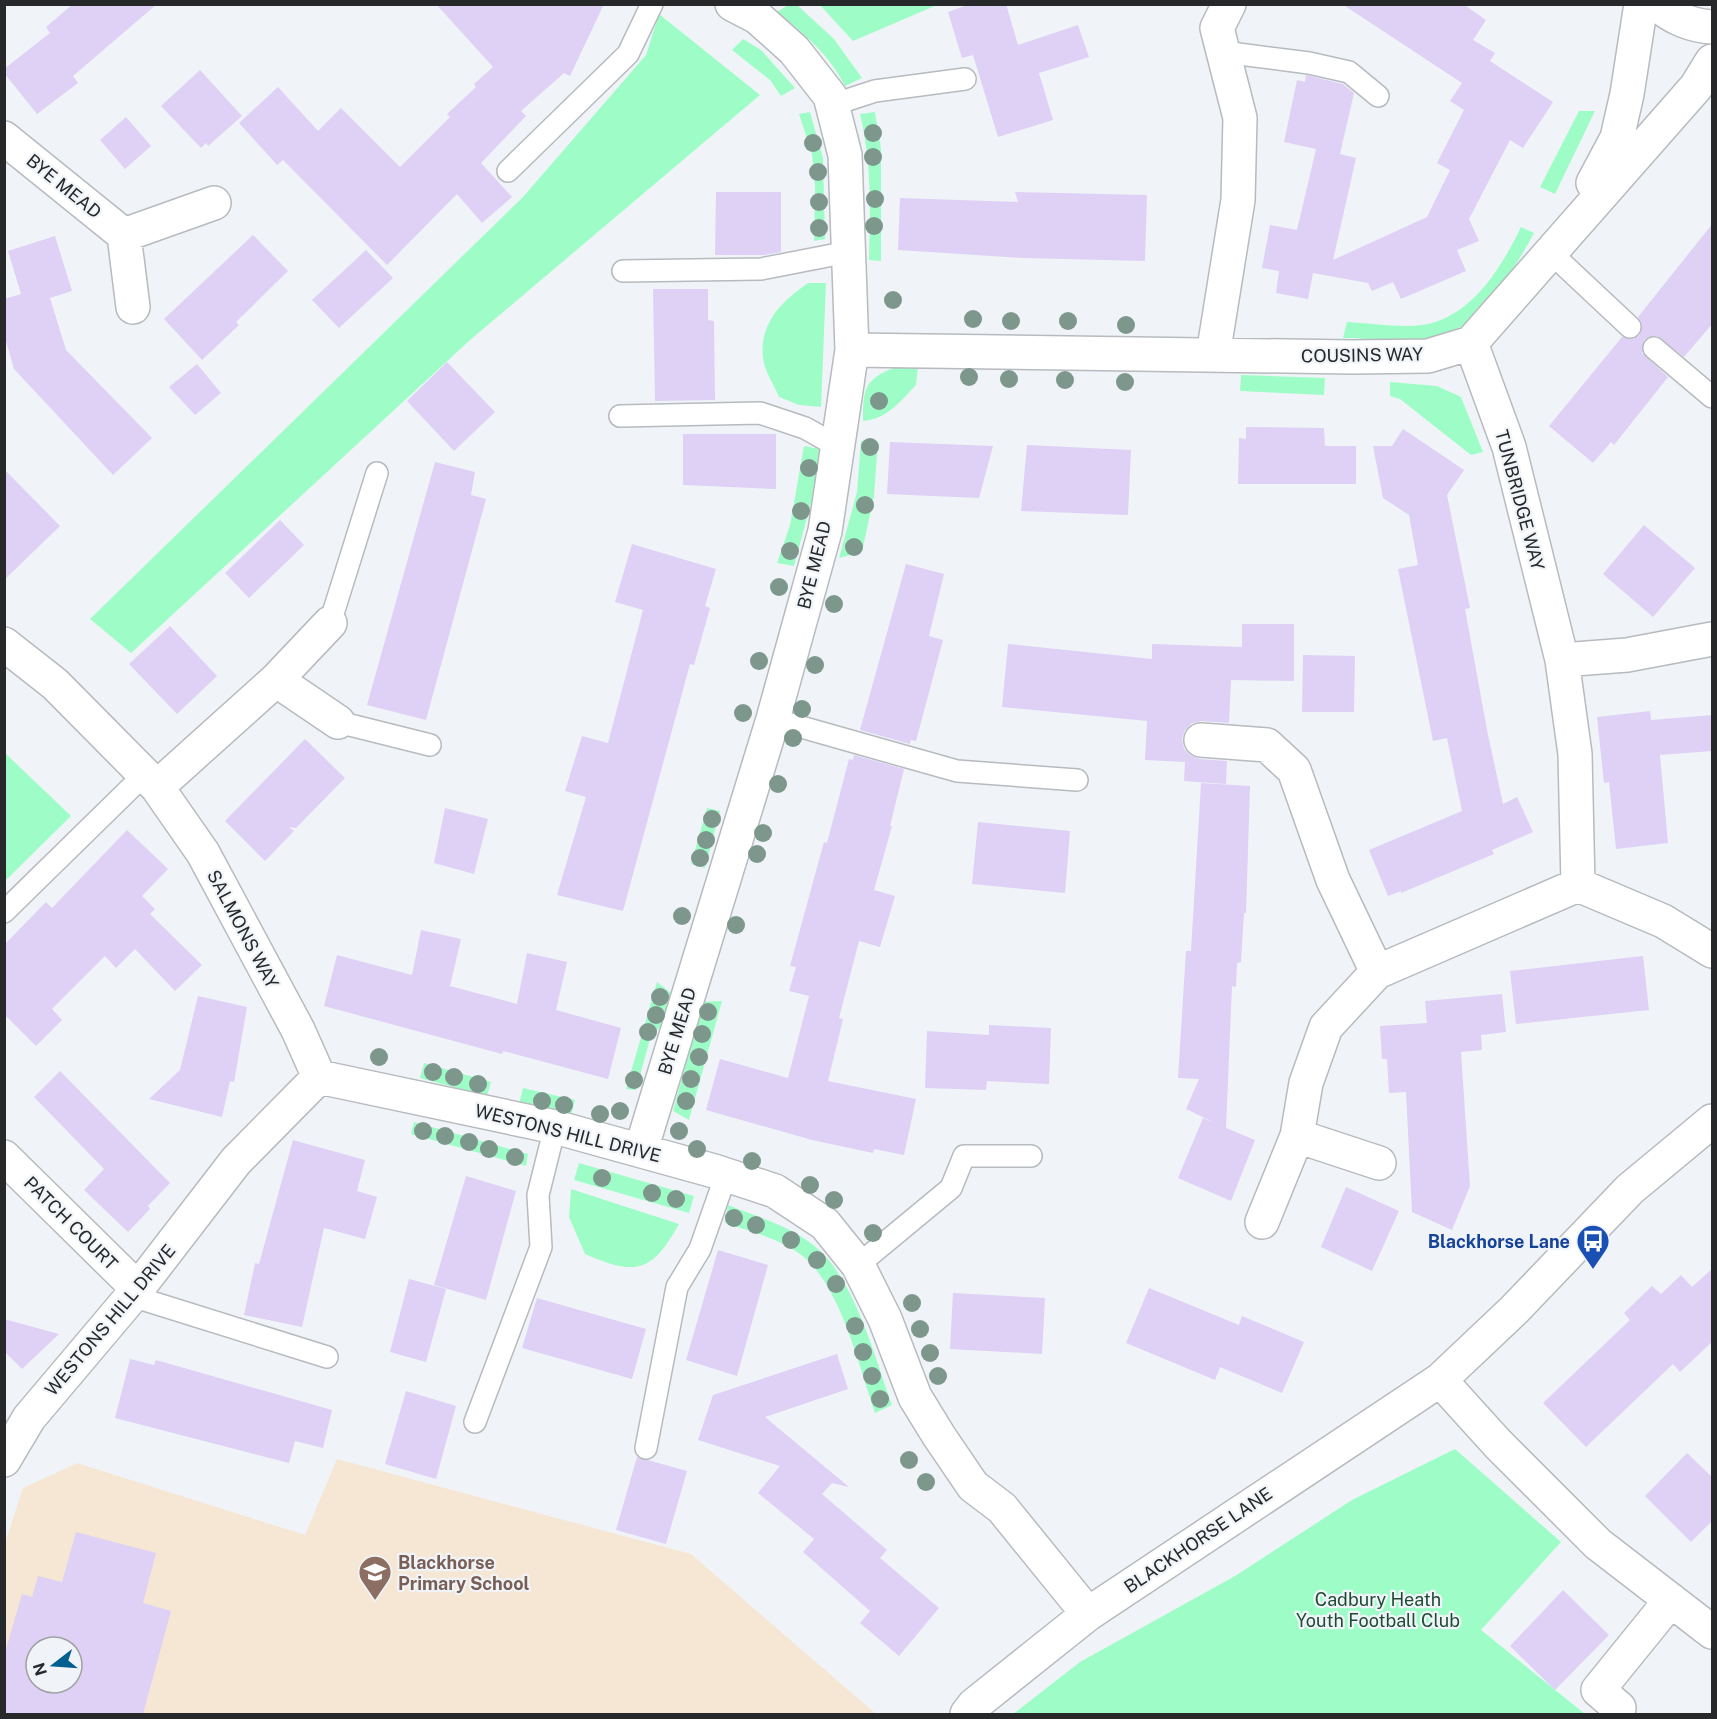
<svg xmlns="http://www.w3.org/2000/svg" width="1717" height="1719" font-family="'Public Sans',sans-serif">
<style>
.education{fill:#f5e7d4;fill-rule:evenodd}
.green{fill:#9efdc7}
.building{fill:#ded1f5;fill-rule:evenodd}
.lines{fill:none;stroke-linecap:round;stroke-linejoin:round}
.lane-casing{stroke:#b7babe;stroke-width:24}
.street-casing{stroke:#b7babe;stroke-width:36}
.secondary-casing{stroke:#b7babe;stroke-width:36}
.lane{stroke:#fff;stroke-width:21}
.street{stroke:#fff;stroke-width:33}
.secondary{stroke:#fff;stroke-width:33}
.tree{fill:#7d978c}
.labels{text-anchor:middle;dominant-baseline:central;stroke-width:4.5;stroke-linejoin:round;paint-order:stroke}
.street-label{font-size:18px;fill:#262829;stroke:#f0f4f8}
.transit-label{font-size:18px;font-weight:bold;fill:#164399;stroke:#f0f4f8;text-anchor:end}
.education-label{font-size:18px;font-weight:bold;fill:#785e54;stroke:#f0f4f8;text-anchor:start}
.park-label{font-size:18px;fill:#1f4b34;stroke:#f0f4f8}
</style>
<rect width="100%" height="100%" fill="#f0f4f8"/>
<path class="education" d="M337 1459 691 1554 876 1714H5V1543L23 1488 77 1463 305 1535ZM36 1647H72V1683H36Z"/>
<path class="green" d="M788 5H797L834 39 862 78 845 86C829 54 804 34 777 12Z
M820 5H937L853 41Z
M659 14 760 95 470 340 131 653 90 619 523 197 646 55Z
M743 39 761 50 795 88 781 96 770 80 732 50Z
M1579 111H1595L1555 194 1540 187Z
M810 112 823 158 825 239 814 241 815 187 812 154 799 114Z
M875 112 881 149V261L869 260C870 210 872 163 860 114Z
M1521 227 1534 233C1517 265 1481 324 1444 335 1414 345 1374 338 1343 338L1347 322C1371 323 1399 328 1422 325 1471 318 1501 268 1521 227Z
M808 283H826L821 407 799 405 779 397C774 385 764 370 763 358 759 323 782 301 808 283Z
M896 367H918L916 385C900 402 887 419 863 421 863 389 864 379 896 367Z
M1241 375 1325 378 1324 395 1240 391Z
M1390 382 1437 386 1461 397 1483 452 1471 455 1400 399 1390 396Z
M861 441H878L874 496 862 552 839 558 857 492Z
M804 446 820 449 815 488 794 566 777 563 790 525Z
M4 752 71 816 5 881H4Z
M707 808 720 811 705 868 691 864Z
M657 982 671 993 663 1023 650 1039 636 1090 626 1089Z
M722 1001 689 1120 673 1111 691 1045 686 1032 696 1002Z
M424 1063 491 1082 487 1096 420 1078Z
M523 1088 575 1100 571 1116 519 1104Z
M414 1122 528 1154 526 1166 411 1134Z
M579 1163 694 1196 689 1213 574 1180Z
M571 1189 679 1224C652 1273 635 1276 585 1254L569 1217Z
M728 1205C758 1217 794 1227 818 1249 856 1283 875 1358 892 1405L875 1413C859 1367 842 1291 805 1258 783 1239 752 1232 725 1223Z
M1455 1449 1561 1542 1481 1630 1585 1714H1013L1080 1662 1235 1576 1352 1500Z"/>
<path class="building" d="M73 4H157L73 76 78 83 37 114 4 73V69L50 33 46 27Z
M436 4H604L570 76 564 73 521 111 526 116 481 163 512 197 482 223 457 194 387 265 283 160 277 165 239 123 278 87 318 131 341 108 400 167 450 117 447 114 476 87 474 84 493 67Z
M970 4H1006L1018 45 1078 25 1089 57 1039 73 1053 120 998 137 973 55 962 58 948 12Z
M1342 4H1463L1486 20 1473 40 1495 53 1490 61 1553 102 1523 148 1510 140 1469 219 1479 241 1457 250 1466 271 1401 299 1393 282 1372 291 1368 283 1313 273 1308 299 1276 293 1279 271 1262 268 1270 225 1297 230 1316 149 1284 142 1297 80 1305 82 1306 75 1343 84 1354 93 1340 154 1356 158 1333 260 1427 217 1450 170 1437 163 1464 110 1450 101 1462 83Z
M200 70 242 116 208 146 206 143 201 148 161 106Z
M126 117 151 146 125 169 100 140Z
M716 192H781V252L764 255H715Z
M1015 192 1147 195 1145 261 1023 258 898 250 900 198 1018 202Z
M1713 223V323L1684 357 1657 336 1645 339 1642 353 1668 377 1614 445 1611 442 1593 463 1549 426 1622 337 1633 339 1640 335 1642 324 1638 317Z
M253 235 288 271 236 322 239 325 202 360 164 319Z
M55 236 72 291 50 298 66 350 152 438 113 475 14 369 4 334V299L21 294 8 251Z
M366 250 393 278 339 328 312 300Z
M653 289H708V320L714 321 715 400 655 401Z
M447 362 495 412 454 451 407 401Z
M197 364 221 393 195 415 169 387Z
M1246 427 1324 428 1325 446H1356V484H1238L1239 438 1246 439Z
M1403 429 1464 470 1447 495 1470 608 1465 609 1487 730 1503 804 1517 797 1533 832 1492 850 1494 854 1401 893V891L1388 896 1369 850 1462 811 1447 738 1433 741 1398 569 1418 565 1409 515 1383 498 1373 446H1392Z
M683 434H776V489L683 485Z
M890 442 993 446 979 498 887 494Z
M1027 445 1131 450 1128 515 1021 511Z
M435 462 475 472 471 495 486 499 426 720 367 705Z
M4 469 60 526 4 580Z
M280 520 304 545 249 598 225 573Z
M1644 525 1695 568 1653 617 1603 574Z
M632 544 716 569 705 606 710 608 694 665 690 664 623 911 557 895 586 797 565 791 582 736 608 743 643 610 615 602Z
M906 564 944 574 929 636 943 640 916 741 911 740 910 744 860 730Z
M1242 624H1294V681L1231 680 1229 723 1202 721 1192 723 1185 730 1182 739 1184 749 1190 755 1200 759 1227 761 1226 784 1184 781 1185 762 1145 760 1147 721 1002 707 1008 644 1152 659V644L1242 647Z
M170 626 217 676 177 714 129 664Z
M1303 655 1355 656 1354 712H1302Z
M1650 711 1651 720 1713 715V751L1660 755 1668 843 1616 849 1609 782 1604 783 1597 717Z
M305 739 345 778 296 828 289 827 294 831 265 861 225 821Z
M854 755 904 769 890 826H892L874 890 895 896 880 947 859 941 839 1018 843 1019 828 1081 916 1099 904 1155 874 1149 873 1153 812 1140 706 1110 720 1059 788 1078 809 996 789 991 796 967 790 966 824 842 827 843 849 759 853 760Z
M1201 783 1250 786 1246 913H1244L1241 962 1237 963 1236 987 1232 986 1226 1128 1255 1140 1231 1201 1178 1178 1203 1118 1215 1123 1186 1109 1199 1079 1178 1078 1186 951H1191Z
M445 808 488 819 474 874 434 863Z
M978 822 1070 831 1065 893 972 884Z
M127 830 168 869 142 896 155 909 150 914 202 965 175 991 135 949 116 968 105 956 52 1009 62 1020 36 1046 4 1014V945L46 902 52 908Z
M421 930 461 939 450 986 517 1004 527 953 567 962 556 1010 621 1028 608 1079 503 1051 502 1054 324 1006 337 955 412 975Z
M1643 956 1649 1010 1516 1024 1510 971Z
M1502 994 1506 1032 1481 1035 1482 1050 1461 1052 1470 1186 1452 1230 1412 1212 1406 1092 1389 1093 1387 1059H1382L1380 1026 1427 1023 1425 1001Z
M198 996 247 1007 234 1082 230 1081 222 1117 149 1099 180 1070Z
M989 1025 1051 1028 1049 1084 987 1081 986 1090 925 1088 927 1031 989 1035Z
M60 1071 170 1183 148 1206 150 1209 128 1232 84 1190 104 1169 34 1097Z
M293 1140 365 1160 357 1191 377 1197 365 1239 324 1228 302 1327 244 1315 255 1263 259 1264Z
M466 1176 516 1191 486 1300 434 1285Z
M1346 1187 1399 1211 1372 1271 1321 1247Z
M718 1250 768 1265 737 1376 686 1360Z
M1713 1268V1341L1680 1372 1673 1364 1586 1447 1543 1403 1630 1320 1624 1313 1652 1286 1661 1294 1681 1275 1692 1287Z
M409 1279 446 1289 426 1362 390 1352Z
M1149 1288 1239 1325 1242 1316 1304 1342 1282 1393 1220 1367 1215 1380 1126 1343Z
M953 1293 1045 1298 1042 1354 950 1349Z
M537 1298 646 1329 632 1379 522 1348Z
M4 1319 59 1334 22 1369 4 1351Z
M837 1354 848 1389 765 1417 849 1487 832 1483 822 1494 887 1550 880 1558 939 1608 899 1656 860 1623 870 1611 803 1552 814 1539 758 1493 780 1466 698 1440 713 1395Z
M130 1359 154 1365 156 1360 332 1410 323 1448 295 1441 289 1463 115 1418Z
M406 1391 456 1406 436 1479 385 1464Z
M1687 1453 1713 1478V1520L1691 1542 1645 1496Z
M637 1457 687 1471 666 1544 616 1530Z
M76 1532 156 1553 143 1603 171 1611 143 1714H4V1656L22 1594 32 1597 38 1576 62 1582ZM36 1647H72V1683H36Z
M1563 1590 1609 1635 1555 1690 1510 1646Z"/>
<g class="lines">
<defs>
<path id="lane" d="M1223 52 1309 63 1349 72 1378 96
M832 105 875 91 965 79
M508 171 628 54 652 4
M1550 252 1630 327
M623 271 761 269 848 252
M1654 348 1712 397
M620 416 760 413 805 428 837 446
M330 623 377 473
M773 719 957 771 1077 780
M338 722 430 745
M4 912 145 774
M858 1265 951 1188 964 1156H1031
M132 1296 327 1357
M475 1422 541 1247 538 1195 555 1127
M646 1448 677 1287 700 1249 726 1175"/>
<path id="street" d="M4 138 124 235 214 203
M1593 183 1617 138 1627 94 1641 4
M124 235 133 307
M1471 343 1509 447 1562 660 1575 754 1578 885 1663 921 1712 951
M852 350 1352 357 1428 356 1471 343 1696 87 1712 61
M1213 355 1238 200 1240 118 1217 28 1229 4
M4 644 55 684 157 787 203 853 298 1030 319 1077
M1562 660 1627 655 1712 639
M276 680 338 722
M1201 740 1267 745 1294 770 1333 880 1377 972
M157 787 276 680 330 623
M1297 1136 1379 1163
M641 1150 773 719 825 531 852 350 845 155 830 96 794 50 757 17 732 4
M4 1157 138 1289
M1262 1222 1297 1136 1306 1083 1326 1027 1377 972 1578 885
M1440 1380 1498 1444 1598 1544 1712 1632
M4 1460 29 1418 132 1296 236 1161 319 1077 555 1127 714 1171 775 1191 825 1224 858 1265 885 1319 915 1397 939 1436 973 1486 1002 1508 1088 1614
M1619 1708 1598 1690 1671 1600
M967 1714 974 1705 1088 1614 1440 1380 1514 1310 1630 1189 1712 1121"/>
<path id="secondary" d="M1657 4C1672 18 1693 26 1712 27"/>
</defs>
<use href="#lane" class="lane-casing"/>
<use href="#street" class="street-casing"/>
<use href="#secondary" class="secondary-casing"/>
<use href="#lane" class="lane"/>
<use href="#street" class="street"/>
<use href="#secondary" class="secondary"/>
</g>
<g class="tree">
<circle cx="873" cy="133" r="9"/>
<circle cx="813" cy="143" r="9"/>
<circle cx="873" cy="157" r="9"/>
<circle cx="818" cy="172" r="9"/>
<circle cx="875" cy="199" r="9"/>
<circle cx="819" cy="202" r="9"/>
<circle cx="874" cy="226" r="9"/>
<circle cx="819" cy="228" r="9"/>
<circle cx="893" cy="300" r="9"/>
<circle cx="973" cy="319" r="9"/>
<circle cx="1011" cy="321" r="9"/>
<circle cx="1068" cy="321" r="9"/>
<circle cx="1126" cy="325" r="9"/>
<circle cx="969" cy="377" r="9"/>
<circle cx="1009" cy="379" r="9"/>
<circle cx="1065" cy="380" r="9"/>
<circle cx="1125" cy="382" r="9"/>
<circle cx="879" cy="401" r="9"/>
<circle cx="870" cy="447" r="9"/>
<circle cx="809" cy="468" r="9"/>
<circle cx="865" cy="505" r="9"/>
<circle cx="801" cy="511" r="9"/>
<circle cx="854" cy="547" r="9"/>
<circle cx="790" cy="551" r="9"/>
<circle cx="779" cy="587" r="9"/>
<circle cx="834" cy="604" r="9"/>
<circle cx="759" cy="661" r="9"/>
<circle cx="815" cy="665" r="9"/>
<circle cx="802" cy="709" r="9"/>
<circle cx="743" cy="713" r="9"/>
<circle cx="793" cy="738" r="9"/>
<circle cx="778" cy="784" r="9"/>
<circle cx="712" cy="819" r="9"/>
<circle cx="763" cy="833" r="9"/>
<circle cx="706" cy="840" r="9"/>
<circle cx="757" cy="854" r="9"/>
<circle cx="700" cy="858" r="9"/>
<circle cx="682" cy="916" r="9"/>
<circle cx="736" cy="925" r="9"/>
<circle cx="660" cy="997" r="9"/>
<circle cx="708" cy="1012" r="9"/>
<circle cx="656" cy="1015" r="9"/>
<circle cx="648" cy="1032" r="9"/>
<circle cx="702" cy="1034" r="9"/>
<circle cx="379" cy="1057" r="9"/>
<circle cx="699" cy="1057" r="9"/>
<circle cx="433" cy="1072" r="9"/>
<circle cx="454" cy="1077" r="9"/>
<circle cx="691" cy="1079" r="9"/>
<circle cx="634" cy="1080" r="9"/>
<circle cx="478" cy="1084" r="9"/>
<circle cx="542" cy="1101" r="9"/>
<circle cx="686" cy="1101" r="9"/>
<circle cx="564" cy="1105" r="9"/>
<circle cx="620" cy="1111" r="9"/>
<circle cx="600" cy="1114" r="9"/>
<circle cx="423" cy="1131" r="9"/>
<circle cx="679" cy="1131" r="9"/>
<circle cx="445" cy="1136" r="9"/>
<circle cx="469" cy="1142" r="9"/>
<circle cx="489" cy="1149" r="9"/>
<circle cx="697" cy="1149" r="9"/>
<circle cx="515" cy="1157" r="9"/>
<circle cx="752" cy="1161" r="9"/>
<circle cx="602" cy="1178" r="9"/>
<circle cx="810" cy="1185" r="9"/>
<circle cx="652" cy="1193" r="9"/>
<circle cx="676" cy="1199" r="9"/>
<circle cx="834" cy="1200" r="9"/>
<circle cx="734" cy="1218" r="9"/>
<circle cx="756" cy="1225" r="9"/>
<circle cx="873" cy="1233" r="9"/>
<circle cx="791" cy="1240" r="9"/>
<circle cx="817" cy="1260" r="9"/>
<circle cx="836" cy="1284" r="9"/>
<circle cx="912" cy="1303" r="9"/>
<circle cx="855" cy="1326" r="9"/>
<circle cx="920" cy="1329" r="9"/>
<circle cx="863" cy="1352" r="9"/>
<circle cx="930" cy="1353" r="9"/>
<circle cx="872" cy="1376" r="9"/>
<circle cx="938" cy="1376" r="9"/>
<circle cx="880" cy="1399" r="9"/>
<circle cx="909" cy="1460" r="9"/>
<circle cx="926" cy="1482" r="9"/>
</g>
<defs>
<symbol id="bus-pin" viewBox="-11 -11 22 30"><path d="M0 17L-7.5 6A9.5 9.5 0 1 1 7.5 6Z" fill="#1a4fb4" stroke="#f0f4f8"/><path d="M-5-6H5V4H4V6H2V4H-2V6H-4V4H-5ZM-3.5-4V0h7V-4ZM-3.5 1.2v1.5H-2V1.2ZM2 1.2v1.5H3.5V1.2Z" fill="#fff"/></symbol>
<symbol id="school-pin" viewBox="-11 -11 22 30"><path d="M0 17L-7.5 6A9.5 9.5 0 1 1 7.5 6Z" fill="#8d6e63" stroke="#f0f4f8"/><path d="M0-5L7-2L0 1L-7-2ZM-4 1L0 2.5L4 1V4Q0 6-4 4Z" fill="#fff"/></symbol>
</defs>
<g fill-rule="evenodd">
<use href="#bus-pin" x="1574" y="1222" width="38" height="52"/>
<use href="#school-pin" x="356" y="1553" width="38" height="52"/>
</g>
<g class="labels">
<g class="street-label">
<text transform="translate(64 186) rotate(39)">BYE MEAD</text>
<text transform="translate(1362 355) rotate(-1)">COUSINS WAY</text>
<text transform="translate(1520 500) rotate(75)">TUNBRIDGE WAY</text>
<text transform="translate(814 565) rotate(-76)">BYE MEAD</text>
<text transform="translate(243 929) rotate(62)">SALMONS WAY</text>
<text transform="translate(677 1031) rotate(-73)">BYE MEAD</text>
<text transform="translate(568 1133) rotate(14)">WESTONS HILL DRIVE</text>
<text transform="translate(71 1223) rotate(45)">PATCH COURT</text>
<text transform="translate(110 1320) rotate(-50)">WESTONS HILL DRIVE</text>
<text transform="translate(1198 1540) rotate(-34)">BLACKHORSE LANE</text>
</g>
<g class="transit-label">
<text x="1570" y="1241">Blackhorse Lane</text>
</g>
<g class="education-label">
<text x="398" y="1562">Blackhorse<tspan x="398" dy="21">Primary School</tspan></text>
</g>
<g class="park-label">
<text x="1378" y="1599">Cadbury Heath<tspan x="1378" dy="21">Youth Football Club</tspan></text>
</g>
</g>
<rect width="1717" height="1719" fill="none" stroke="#262829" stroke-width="12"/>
<g transform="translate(54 1665) rotate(253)"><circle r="28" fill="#f0f4f8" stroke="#9fa2a5" stroke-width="1.5"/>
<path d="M0-4.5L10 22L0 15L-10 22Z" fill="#005f8f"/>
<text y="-9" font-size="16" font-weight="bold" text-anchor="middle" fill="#262829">N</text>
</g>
</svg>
